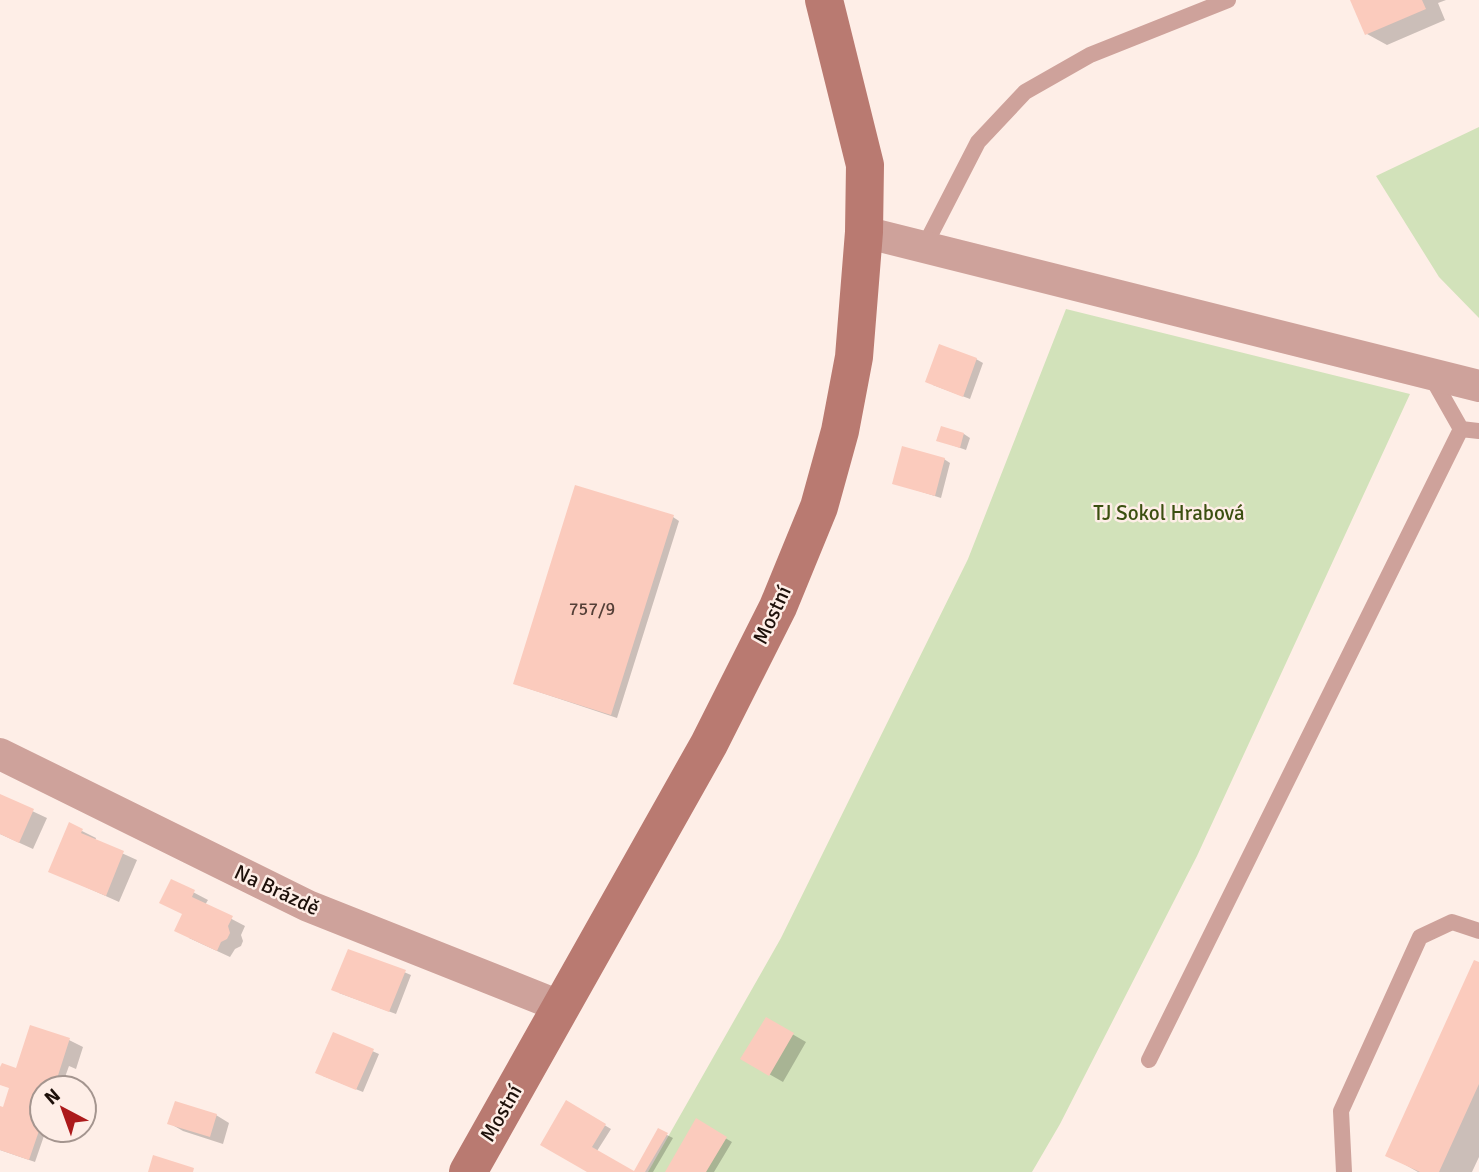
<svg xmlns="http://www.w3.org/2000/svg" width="1479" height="1172" font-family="Signika,sans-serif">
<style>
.green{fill:#d2e2ba}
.shadow{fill:#0003}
.building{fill:#fbcbbd}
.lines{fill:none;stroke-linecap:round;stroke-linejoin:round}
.lane{stroke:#cea29b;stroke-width:16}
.street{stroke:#cea29b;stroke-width:32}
.secondary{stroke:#b97a71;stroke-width:38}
.labels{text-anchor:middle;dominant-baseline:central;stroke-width:5;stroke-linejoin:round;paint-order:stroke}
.number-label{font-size:18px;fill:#543f37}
.park-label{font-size:21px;fill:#3b4f10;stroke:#feeee7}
.street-label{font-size:21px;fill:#1d100a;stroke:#feeee7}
</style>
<rect width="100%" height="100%" fill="#feeee7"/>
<path class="green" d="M1479 127V318L1439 277 1376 176Z
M1066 309 1410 394 1197 856 1060 1124 1032 1172H648L781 938 968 559Z"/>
<path class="shadow" d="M1352 0H1446L1438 3 1445 20 1387 45 1367 34Z
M976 359 983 363 970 399 933 385Z
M964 434 970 438 966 450 938 440Z
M944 459 950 463 941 498 894 483Z
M673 517 679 521 617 718 515 684Z
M0 796 47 818 33 849 0 834Z
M70 825 96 838 95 841 137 860 119 902 50 871Z
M172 881 208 900 205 905 245 926 241 935 243 941 241 946 235 949 230 957 189 938 184 914Z
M366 956 411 975 396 1014 339 993Z
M1479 964V1157L1472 1172H1418L1388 1155Z
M766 1019 806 1042 783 1082 743 1059Z
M31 1027 69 1040 83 1047 76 1069 69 1066 61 1088H42V1130H46L35 1162 0 1150V1108L4 1109 11 1088 0 1084V1072L17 1070Z
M333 1034 379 1054 363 1092 323 1076Z
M566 1102 611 1129 597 1151 632 1172H590Z
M216 1115 229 1123 223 1144 183 1131 169 1123Z
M696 1121 732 1142 714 1172H667Z
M659 1131 673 1138 653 1172H635Z"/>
<path class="building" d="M1350 0H1422L1426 9 1365 35Z
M939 344 977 358 963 397 925 382Z
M941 426 964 433 960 448 936 441Z
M902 446 945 458 935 496 892 484Z
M575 485 674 515 611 715 513 684Z
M0 794 34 809 19 843 0 834Z
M69 822 83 829 81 833 124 851 106 896 48 872Z
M171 879 195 890 192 897 233 916 228 926 230 933 227 939 221 942 217 951 174 931 182 914 159 903Z
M348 949 406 970 389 1012 331 990Z
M1474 960 1479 962V1084L1439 1172H1420L1385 1156Z
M766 1017 794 1033 769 1076 740 1059Z
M30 1025 70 1038 54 1088H42V1122L29 1160 0 1150V1106L3 1107 9 1088 0 1085V1067L2 1063 16 1068Z
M333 1032 374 1049 356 1090 315 1073Z
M566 1100 606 1124 592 1147 634 1171 658 1128 668 1133 645 1172H587L540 1145Z
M175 1101 217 1114 210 1137 167 1124Z
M696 1118 727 1137 706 1172H665Z
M153 1155 194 1168 193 1172H148Z"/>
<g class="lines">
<path class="lane" d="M924 247 978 142 1025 92 1090 55 1228 0
M1431 376 1461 429 1479 431
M1149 1060 1461 429
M1344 1172 1341 1111 1420 937 1452 922 1479 931"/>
<path class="street" d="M864 232 1479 386
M0 754 308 906 562 1007"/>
<path class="secondary" d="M468 1172 709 744 778 607 819 507 840 431 854 357 864 232 865 165 824 0"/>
</g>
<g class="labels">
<g class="number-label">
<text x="592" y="609">757/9</text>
</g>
<g class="park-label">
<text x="1169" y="513">TJ Sokol Hrabová</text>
</g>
<g class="street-label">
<text transform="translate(772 615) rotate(-65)">Mostní</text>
<text transform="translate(277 890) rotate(25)">Na Brázdě</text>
<text transform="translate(501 1113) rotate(-60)">Mostní</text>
</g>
</g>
<g transform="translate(63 1109) rotate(319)"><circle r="33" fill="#feeee7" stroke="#a4958f" stroke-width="2"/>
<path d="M0-5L12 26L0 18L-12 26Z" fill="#ac1a1b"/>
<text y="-10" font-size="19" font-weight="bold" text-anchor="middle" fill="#1d100a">N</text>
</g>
</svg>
